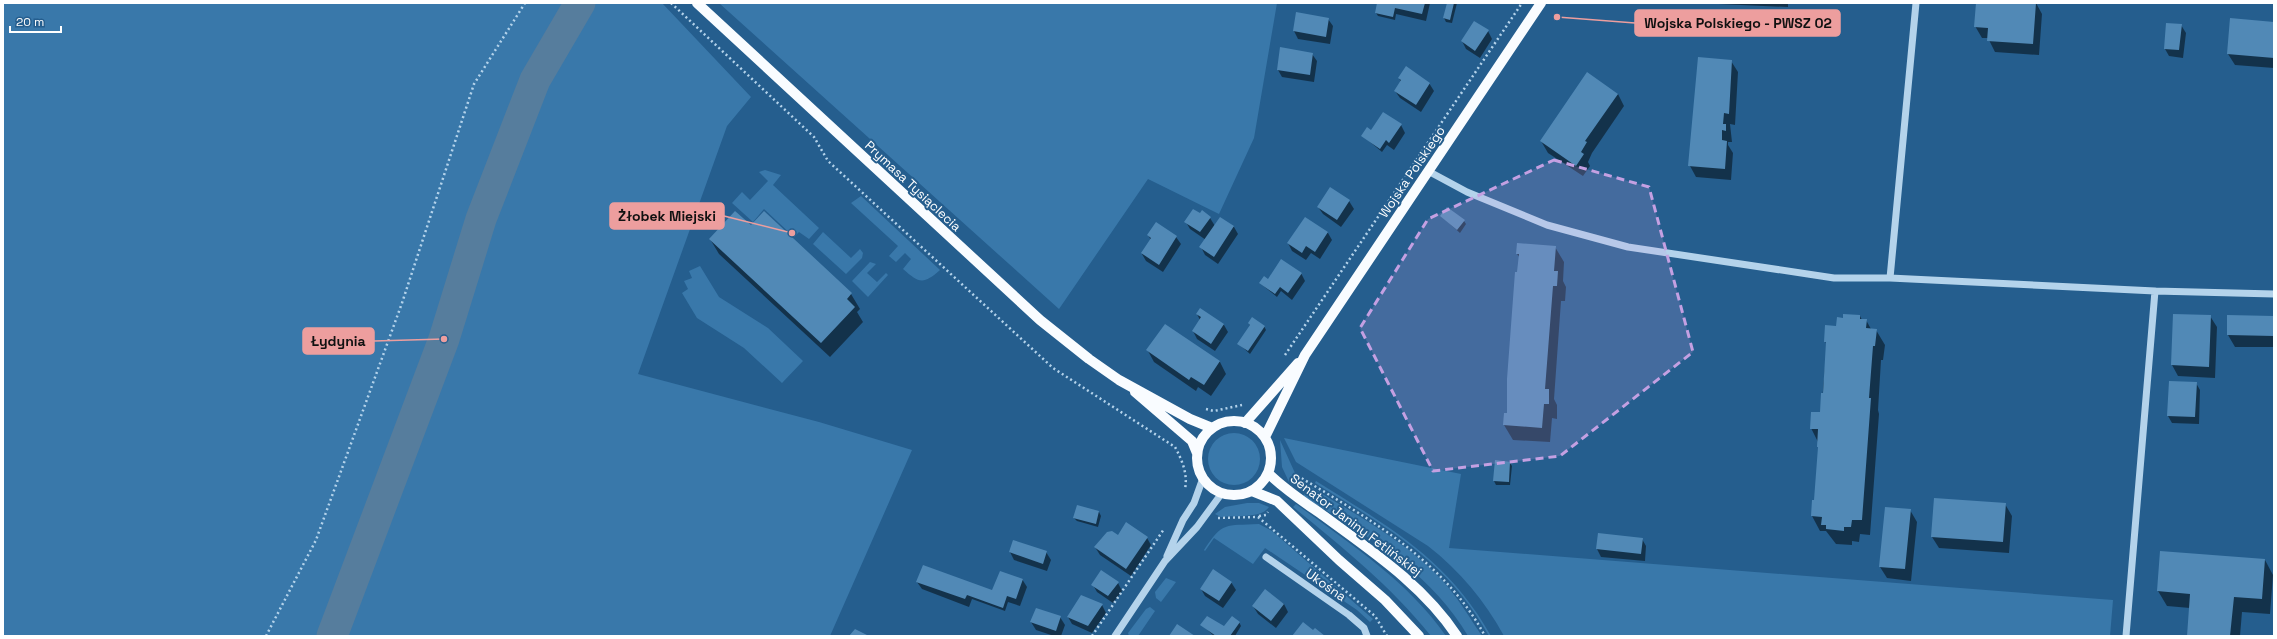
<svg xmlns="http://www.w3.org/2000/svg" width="2277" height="639" font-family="'Space Grotesk',sans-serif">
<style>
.green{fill:#3978aa}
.shadow{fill:#0007}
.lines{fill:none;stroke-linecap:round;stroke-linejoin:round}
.river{stroke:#567d9d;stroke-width:31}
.building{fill:#5189b6}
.path{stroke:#b4d3eb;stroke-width:2.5;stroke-dasharray:2 3;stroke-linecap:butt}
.minor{stroke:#b4d3eb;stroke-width:7}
.major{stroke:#f9fcff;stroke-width:10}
.marked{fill:#c4a0e2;fill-opacity:0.2;stroke:#c4a0e2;stroke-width:3;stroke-dasharray:8 5;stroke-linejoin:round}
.labels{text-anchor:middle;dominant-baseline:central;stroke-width:4;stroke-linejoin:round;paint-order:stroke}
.street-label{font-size:13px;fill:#fff;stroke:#255e8e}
.leader{fill:none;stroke:#ed9e9e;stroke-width:1.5}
.callout-dot{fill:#ed9e9e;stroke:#255e8e;stroke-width:1.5}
.callout{fill:#ed9e9e;stroke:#ed9e9e;stroke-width:1.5}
.callout-label{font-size:14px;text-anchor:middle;font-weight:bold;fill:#111}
</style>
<rect width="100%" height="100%" fill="#255e8e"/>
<path class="green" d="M3 3H662L751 97 727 126 638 374 819 422 912 450 830 636H3Z
M719 3H1277L1254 138 1219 214 1148 179 1059 309Z
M765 170 781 175 773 185 819 228 809 239 799 232 794 237 764 209 753 222 732 203 742 192 750 200 768 181 759 172Z
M861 196 940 270C923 285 919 283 903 269L911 259 905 253 896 262 889 256 898 246 851 203Z
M823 232 851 258 860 249 863 253 862 258 846 274 813 244Z
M870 262 876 264 867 273 877 282 886 273 888 275 868 297 852 281Z
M700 266 719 297 768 328 803 361 782 383 744 348 697 318 682 293 688 289 684 281 692 278 689 271Z
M1208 459a26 26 0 1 1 52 0a26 26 0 1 1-52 0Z
M1284 438 1461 474 1449 548 2113 600 2110 636H1504C1485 601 1460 571 1428 546L1296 462Z
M1280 440 1295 473 1289 482 1282 467Z
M1316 481C1388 526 1448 559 1491 636H1489C1446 559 1386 527 1315 483Z
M1311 487C1355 514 1405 541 1441 579 1457 596 1469 617 1482 636H1468C1430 571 1365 535 1303 496Z
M1247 503H1259L1269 507C1261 519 1234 515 1221 517L1215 514 1225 507Z
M1296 504C1349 543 1408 581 1446 636H1431C1392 587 1341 546 1293 507Z
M1259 524 1272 531 1373 619 1370 622 1357 610 1265 548 1253 564 1214 538 1205 551 1204 550C1223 521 1225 526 1259 524Z
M1166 578 1176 582 1161 602 1156 598 1155 592Z
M1150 607 1155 611 1138 636H1129L1128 633 1146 609Z"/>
<path class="shadow" d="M1383 3H1430L1426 21 1396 14 1395 20 1378 16 1376 13Z
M1448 3H1457L1452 23 1446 22 1444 18Z
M1696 3H1788V7Z
M1977 3H2036L2042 14 2039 55 1995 52 1988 38H1982L1975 26Z
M1328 19 1333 26 1330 44 1298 39 1294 31Z
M2274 23V68L2235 65 2228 54Z
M2181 25 2186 33 2183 58 2169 56 2165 49Z
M1488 31 1492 39 1480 58 1466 49 1462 41Z
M1312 54 1317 61 1314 82 1282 77 1278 70Z
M1731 61 1738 72 1735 125 1730 124 1732 142H1728V145L1733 153 1731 180 1696 177 1690 166Z
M1399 78 1429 83 1434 91 1421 112 1400 98 1395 91 1401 82Z
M1618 94 1624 106 1592 153 1588 162 1590 166 1583 176 1548 153 1541 141Z
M1401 125 1405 133 1394 150 1387 145 1382 152 1363 136 1372 132Z
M1349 201 1354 209 1341 227 1323 214 1318 207Z
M764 213 851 294 860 309 857 312 863 322 830 357 719 254 710 239 751 227Z
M1200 215 1210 218 1215 226 1220 218 1234 227 1238 234 1218 264 1205 255 1201 247 1206 240 1190 229 1186 222Z
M1441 216 1464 221 1466 224 1460 233Z
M1305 218 1328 233 1332 240 1320 259 1311 253 1306 260 1292 251 1288 243Z
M1148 235 1176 237 1181 244 1163 272 1146 261 1142 254 1151 240Z
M1555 247 1564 262 1563 281 1566 287 1565 301H1561L1554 399 1557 405V419L1552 418 1550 442 1513 440 1504 425 1508 415 1520 258 1517 254Z
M1301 273 1305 281 1292 300 1281 291 1277 297 1260 283Z
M1197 314 1224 325 1228 332 1215 351 1197 339 1193 331 1200 320Z
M1860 316 1862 320H1866L1871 329 1876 330 1885 345 1883 360H1881L1878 410 1879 414 1870 535 1860 534 1859 542 1852 541V545L1836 544 1826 531H1820L1812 516 1815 501 1819 450 1818 442 1811 428 1821 413 1827 345 1825 341 1844 319Z
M2210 316 2217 327 2215 378 2178 376 2172 365Z
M2228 316 2274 317V347H2235L2228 335Z
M1249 323 1264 326 1266 330 1250 354 1239 344 1250 326Z
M1165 325 1220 362 1226 374 1211 396 1198 387 1196 391 1154 362 1148 351Z
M2196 383 2200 390 2199 424 2172 423 2168 416Z
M1496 461 1510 463 1512 466 1510 485H1496L1494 481Z
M2005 504 2012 516 2009 553 1939 548 1932 537Z
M1910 510 1917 522 1911 581 1887 578 1880 567Z
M1099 512 1101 516 1098 527 1077 521 1074 518Z
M1118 536 1147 538 1151 545 1131 576 1100 555 1095 547 1102 538Z
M1642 539 1646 546 1645 561 1601 557 1597 549Z
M1010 552H1046L1051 560 1047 571 1014 560Z
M2265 560 2273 575 2270 614 2242 612 2240 636H2188L2190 608 2167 606 2158 591Z
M1022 579 1027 587 1020 606 1008 602 1005 611 972 599 969 607 922 589 917 582 995 593Z
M1231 582 1236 590 1223 608 1205 596 1201 589Z
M1118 583 1122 591 1113 603 1097 592 1093 585Z
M1265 591 1284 604 1288 612 1276 628 1258 614 1253 606Z
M1102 605 1106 613 1092 633 1072 624 1068 617Z
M1060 617 1065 625 1061 636H1054L1036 630 1031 622Z
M1239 622 1241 626 1235 636H1214L1202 625 1225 628Z"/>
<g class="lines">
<path class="river" d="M332 636 444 339 481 219 535 80 580 3"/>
</g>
<path class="building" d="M1377 3H1425L1422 14 1395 8 1393 17 1375 13Z
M1447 3H1454L1450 20 1443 18Z
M1976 3H2036L2033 44 1987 41 1988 28 1974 27Z
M1296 12 1329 18 1326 37 1293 31Z
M2230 18 2274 22V58L2227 54Z
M1474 21 1489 30 1475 51 1461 41Z
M2166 23 2182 24 2179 50 2164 49Z
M1280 47 1313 53 1310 75 1277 70Z
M1698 57 1732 60 1729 114 1724 113 1723 124H1726V131L1722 130V140L1727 141 1725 169 1688 166Z
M1406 66 1430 83 1416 105 1394 91 1401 80 1398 78Z
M1587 72 1618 94 1585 141 1587 142 1581 152 1584 154 1576 166 1540 141Z
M1383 112 1402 124 1389 143 1386 140 1380 149 1361 136 1367 127 1371 130Z
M1330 187 1350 200 1337 220 1317 207Z
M1447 207 1465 220 1457 230 1440 216Z
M1193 209 1200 213 1202 210 1211 217 1200 232 1184 222Z
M735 211 751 225 764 211 852 293 847 299 855 307 821 343 709 239Z
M1220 217 1234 226 1214 257 1199 247Z
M1305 217 1328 232 1315 252 1306 246 1302 253 1287 243Z
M1156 222 1177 236 1159 265 1141 253 1151 238 1147 235Z
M1517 243 1556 246 1554 271H1558L1557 286H1553L1545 389H1549V404H1544L1542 428 1503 425 1504 413H1507V379L1515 272H1517L1519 254H1516Z
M1281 259 1302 273 1288 293 1280 287 1275 294 1259 283 1264 276 1268 279Z
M1200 308 1224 324 1211 344 1192 331 1201 317 1196 314Z
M1843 314 1860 315V319H1867L1866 328 1877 329 1875 346H1873L1869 398H1871L1862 520H1852L1851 527H1844V531L1826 529V525H1821L1822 517 1811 516 1812 500H1814L1818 447H1817L1818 429H1810L1811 412H1820L1821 393H1823L1826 342H1824L1825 325 1836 326 1837 317 1843 318Z
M2173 314 2211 315 2209 367 2171 365Z
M2227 315 2274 316V336L2227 335Z
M1252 317 1265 326 1248 351 1237 344 1250 325 1248 323Z
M1165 324 1220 361 1204 385 1191 377 1189 380 1146 350Z
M2169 381 2197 382 2195 417 2167 416Z
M1495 460 1510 462 1509 482 1493 481Z
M1934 498 2006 503 2003 542 1931 537Z
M1077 505 1099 511 1096 524 1073 518Z
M1885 507 1911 509 1905 569 1879 567Z
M1126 522 1148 537 1126 569 1094 547 1107 532 1112 531 1118 535Z
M1598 533 1643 538 1641 554 1596 549Z
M1013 540 1047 551 1043 564 1009 552Z
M2160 551 2265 559 2262 599 2234 597 2230 636H2187L2190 594 2157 591Z
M923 565 992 590 1000 571 1023 579 1016 599 1007 596 1003 608 967 595 965 599 916 582Z
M1213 569 1232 582 1219 601 1200 589Z
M1101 570 1119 582 1108 596 1091 585Z
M1265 589 1284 604 1271 621 1252 606Z
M1081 595 1103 604 1088 626 1067 617Z
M1036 608 1061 616 1056 631 1030 622Z
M1207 616 1224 626 1232 616 1240 622 1230 636H1216L1200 625Z
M1303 622 1313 630 1315 628 1325 636H1292Z
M1177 624 1195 636H1169Z
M855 629 869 636H849Z"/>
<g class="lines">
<path class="path" d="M671 3 814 137 828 161 1053 368 1175 447C1182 460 1188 474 1185 489
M1285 355 1522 3
M1206 409 1214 411 1242 405
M1294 480 1298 476C1369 519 1444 560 1485 636
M1259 516 1266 515 1268 512
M1218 518 1258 517 1375 616 1387 636
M266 636 316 540 402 303 474 84 525 3
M1092 636 1164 529"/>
<path class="minor" d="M1428 171 1467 192 1547 225 1628 247 1834 278H1890L2155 291 2274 294
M1890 278 1916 3
M1167 556 1183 520 1194 503 1203 478
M1266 557 1349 615 1364 628 1367 636
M1115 636 1165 561 1197 527 1222 493
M2126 636 2155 291"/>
<path class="major" d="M697 3 1040 320 1089 359 1119 380 1190 419 1212 428
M1135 392 1192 441 1197 453
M1197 458a37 37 0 1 1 74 0a37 37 0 1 1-74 0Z
M1245 423 1298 363
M1265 437 1305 355 1541 3
M1268 473C1285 490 1304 502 1324 516 1373 552 1423 585 1457 636
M1252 491 1277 501 1339 560 1385 600 1419 636"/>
</g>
<path class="marked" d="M1554 160 1649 187 1693 352 1560 456 1433 471 1360 328 1428 219Z"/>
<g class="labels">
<g class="street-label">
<text transform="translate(1412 172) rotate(-56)">Wojska Polskiego</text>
<text transform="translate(913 186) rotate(43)">Prymasa Tysiąclecia</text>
<text transform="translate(1356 525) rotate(37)">Senator Janiny Fetlińskiej</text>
<text transform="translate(1326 585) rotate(35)">Ukośna</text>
</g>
</g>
<path class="leader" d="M1557 17L1635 23M792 233L724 216M444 339L374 341"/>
<g class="callout-dot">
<circle cx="1557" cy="17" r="4"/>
<circle cx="792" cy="233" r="4"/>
<circle cx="444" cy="339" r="4"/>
</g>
<g class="callout">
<rect x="1635" y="10" width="205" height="26" rx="4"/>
<rect x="610" y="203" width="114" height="26" rx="4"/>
<rect x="303" y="328" width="71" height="26" rx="4"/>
</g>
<g class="callout-label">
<text x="1738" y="28">Wojska Polskiego - PWSZ 02</text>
<text x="667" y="221">Żłobek Miejski</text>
<text x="338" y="346">Łydynia</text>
</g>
<rect width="2277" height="639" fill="none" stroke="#ffffff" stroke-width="8"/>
<path d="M10 26v6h51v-6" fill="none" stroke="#ffffff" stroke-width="2"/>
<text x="16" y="26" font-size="12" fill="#ffffff" stroke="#255e8e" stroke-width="3" paint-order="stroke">20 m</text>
</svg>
